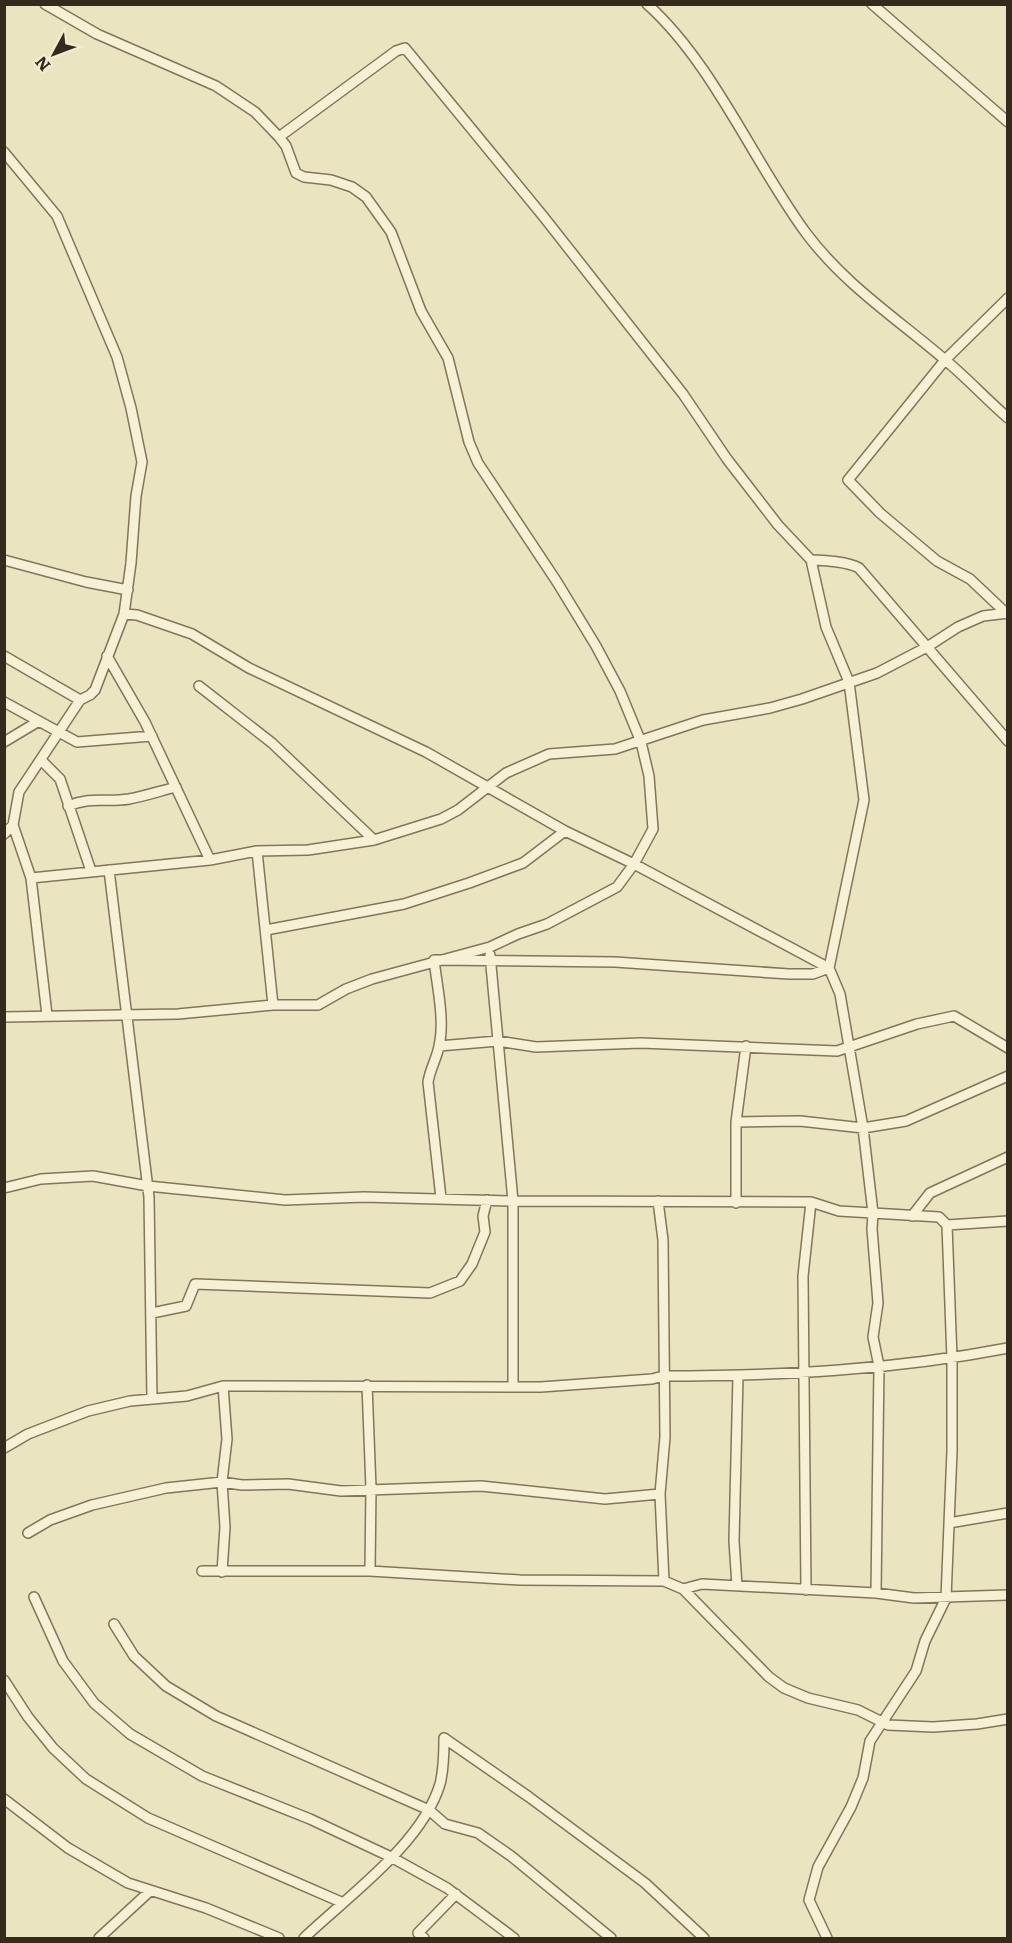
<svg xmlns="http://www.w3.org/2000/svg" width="1012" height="1943" font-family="Literata,serif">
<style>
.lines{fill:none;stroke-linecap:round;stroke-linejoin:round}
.minor-casing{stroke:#83755a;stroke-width:12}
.minor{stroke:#f6f0d4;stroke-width:9}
</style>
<rect width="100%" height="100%" fill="#ebe4c1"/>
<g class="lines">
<defs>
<path id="minor" d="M647 4C713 63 753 161 806 233 844 284 896 318 944 359 966 377 986 399 1008 418
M872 4 1008 122
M279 137 396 51 405 48 543 216 683 394 727 459 778 525 811 560 826 627 849 682 864 800 829 968 813 974H789L615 962 434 960C437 986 445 1020 439 1046 437 1058 430 1069 428 1082L441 1198
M4 152 57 216 117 357 131 408 142 462 136 496 131 563 124 614
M4 560 86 582 128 590
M811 560C824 560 849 562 859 568L1008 741
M1007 614 970 579 937 561 880 513 848 480 945 360 1008 298
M4 656 80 700 90 695 95 690 124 614 137 615 192 634 249 668 426 752 565 831 634 864 829 968 840 994 863 1128 873 1213 939 1217 947 1225 952 1359V1451L946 1598 925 1641 916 1671 870 1741 863 1778 851 1807 818 1867 809 1900 827 1938
M107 656 145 722 210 860
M199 686 272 743 374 840
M4 702 77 742 152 736
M4 742 39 721
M42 761 60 779 91 871
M68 806C93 796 104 803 129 799 145 796 160 791 176 787
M13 825 19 792 80 700
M4 834 13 825 31 878 210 860 257 851 308 850 374 840 441 819 458 810 506 773 549 754 615 749 703 720 770 708 802 699 877 673 927 647 958 627 983 616 1008 613
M257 851 273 1005
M109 870 149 1197 152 1399
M31 878 47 1015
M266 930 404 904 469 883 523 863 565 831
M4 1017 178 1014 273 1005H318L346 989 372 979 490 947 518 934 547 924 617 887 634 864 653 829 649 776 641 742 620 691 596 646 557 582 478 463 469 442 448 358 421 311 391 232 366 197 352 187 331 180 304 177 296 173 286 146 279 137 255 112 216 86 97 34 45 4
M439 1046 498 1041 536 1047 641 1043 837 1051 917 1024 954 1016 1008 1048
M736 1122 746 1046
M4 1188 41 1179 93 1176 148 1186 285 1200 364 1197 513 1201 490 955
M658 1201 663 1240 665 1437 660 1494 664 1581
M736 1203V1122L800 1121 863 1128 906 1121 1008 1076
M912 1216 930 1193 1008 1157
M947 1225 1008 1221
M152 1313 186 1306 195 1284 430 1293 460 1281 472 1264 485 1232 483 1216 487 1200
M367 1385 371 1488 370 1571
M513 1387V1201L811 1202 839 1211 873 1213 872 1229 878 1303 873 1337 879 1366 876 1593
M4 1448 28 1434 88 1411 130 1401 187 1396 223 1386 541 1387 652 1379 663 1376C779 1376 894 1370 1008 1348
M949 1523 1008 1513
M28 1533 50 1520 92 1505 166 1488 222 1482 242 1485 288 1484 341 1491 481 1486 605 1499 660 1494
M202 1571H370L520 1580 664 1581 683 1589 702 1584 876 1593 914 1598 1008 1595
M222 1572 225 1527 222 1482 227 1439 223 1386
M737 1586 734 1541 738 1376
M683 1589 769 1677 784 1688 808 1698 858 1710 888 1725 933 1727 977 1724 1008 1719
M806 1590 803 1276 811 1202
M34 1597 63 1661 94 1703 130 1734 202 1776 310 1819 391 1857 447 1888 514 1938
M114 1624 134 1656 166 1686 216 1716 429 1810 445 1824 478 1833 511 1856 611 1938
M4 1680 28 1717 53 1748 86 1779 148 1818 341 1902
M444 1738 529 1797 645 1883 704 1938
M4 1799 68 1848 128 1883 206 1908 279 1938
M99 1938 150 1891
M304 1938C348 1896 422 1844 440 1784 444 1769 444 1753 444 1738
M424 1938 418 1933 456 1894"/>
</defs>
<use href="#minor" class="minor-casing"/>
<use href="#minor" class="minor"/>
</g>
<rect width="1012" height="1943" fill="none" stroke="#342b1d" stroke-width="12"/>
<g transform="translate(54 54) rotate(229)" stroke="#f3edd0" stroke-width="4.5" paint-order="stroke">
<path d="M0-4.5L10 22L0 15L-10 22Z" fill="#342b1d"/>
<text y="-9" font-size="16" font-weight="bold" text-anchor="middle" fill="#342b1d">N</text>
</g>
</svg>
